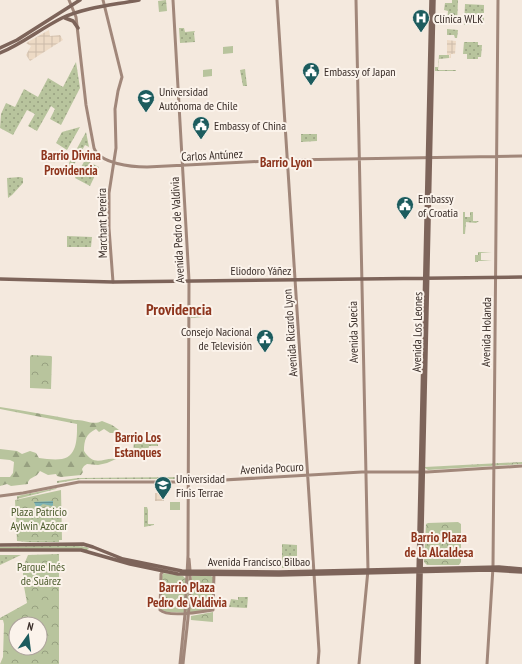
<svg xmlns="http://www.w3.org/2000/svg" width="522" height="664" font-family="'PT Sans Narrow',sans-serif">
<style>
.grass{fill:url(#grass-dots)}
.forest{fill:url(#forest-firs)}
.park{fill:url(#park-crowns);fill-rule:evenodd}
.pitch{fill:#b8c49d}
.plaza{fill:url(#plaza-grid)}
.water{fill:url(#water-rules)}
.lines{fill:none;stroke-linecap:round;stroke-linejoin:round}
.secondary{stroke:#a1877a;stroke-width:3}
.primary{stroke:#7d645a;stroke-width:3.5}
.labels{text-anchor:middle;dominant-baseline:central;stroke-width:4;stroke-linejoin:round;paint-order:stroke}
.poi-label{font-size:12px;fill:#3a2e29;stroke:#fbf3eb;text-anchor:start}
.street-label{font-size:12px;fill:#3a2e29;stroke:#fbf3eb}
.park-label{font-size:12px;fill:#4a5a2b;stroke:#fbf3eb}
.neighbourhood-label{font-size:13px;font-weight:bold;fill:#8e351d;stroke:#fbf3eb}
.district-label{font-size:16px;font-weight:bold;fill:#8e351d;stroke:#fbf3eb}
</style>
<defs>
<pattern id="grass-dots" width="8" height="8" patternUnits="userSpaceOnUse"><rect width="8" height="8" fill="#b8c49d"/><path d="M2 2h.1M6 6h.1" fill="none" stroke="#97a080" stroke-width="1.8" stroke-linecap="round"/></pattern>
<pattern id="forest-firs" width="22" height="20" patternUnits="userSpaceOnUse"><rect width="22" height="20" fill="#b8c49d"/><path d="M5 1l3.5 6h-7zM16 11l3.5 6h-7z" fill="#97a080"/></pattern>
<pattern id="park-crowns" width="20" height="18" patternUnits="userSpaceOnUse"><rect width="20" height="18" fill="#b8c49d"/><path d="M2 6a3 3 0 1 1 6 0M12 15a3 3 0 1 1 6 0" fill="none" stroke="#97a080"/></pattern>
<pattern id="plaza-grid" width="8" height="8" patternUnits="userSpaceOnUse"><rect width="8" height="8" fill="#eddac5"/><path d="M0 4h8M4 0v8" fill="none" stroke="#ccbba9"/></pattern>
<pattern id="water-rules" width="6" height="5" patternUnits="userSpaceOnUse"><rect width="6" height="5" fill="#7bb2b3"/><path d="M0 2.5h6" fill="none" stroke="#669192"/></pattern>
</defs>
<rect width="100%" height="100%" fill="#f4e9de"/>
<path class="grass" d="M452 0H458L457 24H447L448 11 444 10 445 3H452Z
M465 4 484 5V13H482V17L484 18V25H464Z
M179 28H184L185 32 195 31 194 33 195 42 180 43Z
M447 29 458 30 457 38H455L454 35H447Z
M464 42H478V45H482L481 57H478V59H467V54H463Z
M439 55H449V58L439 59 438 70H456V71H435V67H438Z
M76 62 80 88 61 125 50 119 55 109 51 106 37 131 28 126 35 114 27 110 13 135 0 128 1 114 6 103 15 107 24 89 38 97 48 78 63 87Z
M245 69 247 86H243L240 70Z
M80 127 67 150 56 143 62 132Z
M86 132 89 147 85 145 70 172 69 163Z
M301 134H317V141L301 142Z
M85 160 99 167 90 186 75 178Z
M20 177 23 178V183L12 195 8 198 7 178Z
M463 212H465V217H470V212H473V221H479L476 223 466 222 465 234H463Z
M67 236 92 237 91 247H67Z
M478 252H492L481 253V260L492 261H478V262H475V255H478Z
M148 434H158V446H149L148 451H151V455H133L134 441H147Z
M184 477V479H81L57 483V481L78 478Z
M57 488 56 489 17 499V496Z
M144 507H147L148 510V524H154V525L144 527Z
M59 540V542H28L17 541Z
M282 544 297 545V567L282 568Z
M69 545 87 547 89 549 87 550 0 549V547Z
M0 555H21L0 565Z
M238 597H248L247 608 229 607 231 599 238 600Z"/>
<path class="forest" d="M0 407C25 411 50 415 75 420 86 419 92 426 102 421L112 425 119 430V433H110L104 429 99 432 96 429C86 434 84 440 84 451 95 468 103 457 116 459L107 463 98 465 87 464 84 466 82 469 83 472 81 475 61 477 57 476 56 474 48 475 40 471 37 475 30 479 28 482V484L11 486 7 484 0 486V477H10L13 473 14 462 10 460 0 459V449L17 451 22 454 30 451 36 453 39 458C46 459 55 460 62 459 78 456 77 436 77 424L0 409Z"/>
<path class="park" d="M166 0 167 11 159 12 158 1Z
M204 308V317L191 318 190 309Z
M31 355 51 356 52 357 51 389 30 388V357Z
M522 462V464L428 470 425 468V467Z
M61 490 62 540 17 541 15 500Z
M170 502H180V510H170Z
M458 522 461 524V562L459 565H427L424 562 426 524 428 523Z
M59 554V664H0L3 657 4 624 3 620H0V618L27 603 23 581V567L28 555ZM16 624H40V648H16Z
M163 573 183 576 185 578 191 579 192 576H211L213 577 212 609 190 613 165 612 161 610V580Z
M213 612V622L191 620V616Z"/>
<path class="pitch" d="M233 46V53L223 54V47Z
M212 69V76L203 77V70Z"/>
<path class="plaza" d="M49 30 50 36 60 35 63 40 30 61 26 55 31 46 26 43Z
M447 40 456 41 455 54H451V58H449L450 55H447Z
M155 493H164V501H155Z"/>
<path class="water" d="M53 501V505L52 506 43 504 39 507 38 511 34 502Z"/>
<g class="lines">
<path class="secondary" d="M69 0 76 17 86 105 94 148C100 164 132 167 147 167L288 160 522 156
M103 0 122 77 118 91 115 109 116 148 109 193V228L113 282
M173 0 189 280 188 555 185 614 180 664
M277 0 319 651 318 664
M356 0 368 570 359 664
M0 496 23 493 79 482H189L362 472H427L522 466
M163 571 161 574 160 610C168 618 201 612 213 610L214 573
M183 664C186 633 193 590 189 559
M487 664 493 567 498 0"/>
<path class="primary" d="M65 18 73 21 78 28
M0 48 17 40 80 0
M0 53C22 44 40 29 62 18 85 7 114 5 139 0
M0 279 113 282 522 277
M0 545 83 544 93 547 123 559 182 571 279 572 499 567 522 569
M0 550H81L130 564 178 574 279 575 489 570 522 572
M416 664 431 0
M419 664 434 0"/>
</g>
<defs>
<symbol id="hospital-pin" viewBox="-11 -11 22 30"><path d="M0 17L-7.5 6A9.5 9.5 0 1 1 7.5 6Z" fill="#1c5c5e" stroke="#fbf3eb"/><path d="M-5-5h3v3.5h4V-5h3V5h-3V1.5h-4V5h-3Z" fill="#fff"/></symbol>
<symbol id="civic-pin" viewBox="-11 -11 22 30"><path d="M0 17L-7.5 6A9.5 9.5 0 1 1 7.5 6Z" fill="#1c5c5e" stroke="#fbf3eb"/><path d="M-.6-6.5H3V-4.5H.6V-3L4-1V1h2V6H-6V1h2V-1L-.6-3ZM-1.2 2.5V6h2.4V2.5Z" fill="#fff"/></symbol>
<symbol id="university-pin" viewBox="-11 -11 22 30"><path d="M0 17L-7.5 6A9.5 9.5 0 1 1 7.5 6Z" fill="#1c5c5e" stroke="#fbf3eb"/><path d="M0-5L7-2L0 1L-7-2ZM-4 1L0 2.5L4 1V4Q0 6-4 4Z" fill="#fff"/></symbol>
</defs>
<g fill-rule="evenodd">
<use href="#hospital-pin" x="411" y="8" width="20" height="27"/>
<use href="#civic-pin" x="301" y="61" width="20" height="27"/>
<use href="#university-pin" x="136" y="88" width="20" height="27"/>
<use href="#civic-pin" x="191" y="115" width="20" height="27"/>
<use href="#civic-pin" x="395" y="195" width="20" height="27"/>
<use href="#civic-pin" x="255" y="328" width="20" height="27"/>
<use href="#university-pin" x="153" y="475" width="20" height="27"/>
</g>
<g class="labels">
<g class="poi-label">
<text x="434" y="18">Clínica WLK</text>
<text x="324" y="71">Embassy of Japan</text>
<text x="159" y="91">Universidad<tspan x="159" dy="14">Autónoma de Chile</tspan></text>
<text x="214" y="125">Embassy of China</text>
<text x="418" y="198">Embassy<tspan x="418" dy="14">of Croatia</tspan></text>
<text x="252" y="331" text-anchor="end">Consejo Nacional<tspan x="252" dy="14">de Televisión</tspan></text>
<text x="176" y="478">Universidad<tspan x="176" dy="14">Finis Terrae</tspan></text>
</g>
<g class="street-label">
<text transform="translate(212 155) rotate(-3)">Carlos Antúnez</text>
<text transform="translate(102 223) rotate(-91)">Marchant Pereira</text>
<text transform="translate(177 230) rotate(-93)">Avenida Pedro de Valdivia</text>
<text x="261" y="270">Eliodoro Yáñez</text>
<text transform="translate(353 332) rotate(-91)">Avenida Suecia</text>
<text transform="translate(417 332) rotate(-89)">Avenida Los Leones</text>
<text transform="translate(486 332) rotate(-89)">Avenida Holanda</text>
<text transform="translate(290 333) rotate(-94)">Avenida Ricardo Lyon</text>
<text transform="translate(272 468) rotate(-3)">Avenida Pocuro</text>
<text x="259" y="561">Avenida Francisco Bilbao</text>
</g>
<g class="park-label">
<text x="39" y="511">Plaza Patricio<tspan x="39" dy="14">Aylwin Azócar</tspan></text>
<text x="41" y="566">Parque Inés<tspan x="41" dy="14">de Suárez</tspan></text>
</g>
<g class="neighbourhood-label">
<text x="71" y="155">Barrio Divina<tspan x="71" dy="15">Providencia</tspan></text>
<text x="286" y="162">Barrio Lyon</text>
<text x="138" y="437">Barrio Los<tspan x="138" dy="15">Estanques</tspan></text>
<text x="439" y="537">Barrio Plaza<tspan x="439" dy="15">de la Alcaldesa</tspan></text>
<text x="187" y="587">Barrio Plaza<tspan x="187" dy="15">Pedro de Valdivia</tspan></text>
</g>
<g class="district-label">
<text x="179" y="309">Providencia</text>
</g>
</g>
<g transform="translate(28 636) rotate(14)"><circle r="19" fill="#fbf3eb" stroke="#aea49d"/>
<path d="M0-3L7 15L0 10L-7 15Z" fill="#1c5c5e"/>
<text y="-6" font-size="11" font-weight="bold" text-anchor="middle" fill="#3a2e29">N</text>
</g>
</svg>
